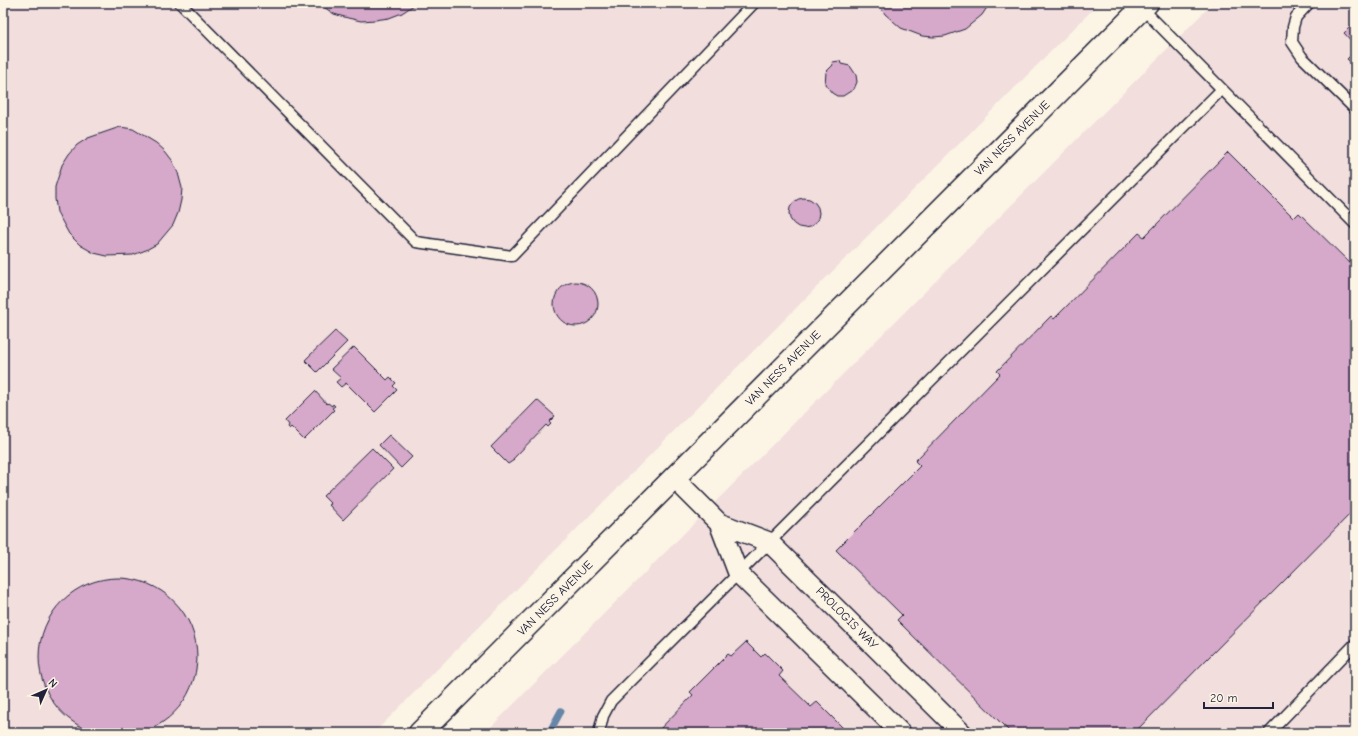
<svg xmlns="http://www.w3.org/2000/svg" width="1358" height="736" font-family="'Comic Neue',sans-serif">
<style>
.built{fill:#f1dedd}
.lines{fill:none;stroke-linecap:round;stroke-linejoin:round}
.stream{stroke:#6586a7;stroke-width:7}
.building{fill:#d6a9cb;stroke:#22223b}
.service-casing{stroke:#22223b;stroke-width:13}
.minor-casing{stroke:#22223b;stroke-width:22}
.secondary-casing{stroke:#22223b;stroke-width:25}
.service{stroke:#fcf5e5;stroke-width:10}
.minor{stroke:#fcf5e5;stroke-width:19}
.secondary{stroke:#fcf5e5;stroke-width:22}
.labels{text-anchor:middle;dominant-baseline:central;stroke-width:3.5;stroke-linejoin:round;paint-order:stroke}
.street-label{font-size:12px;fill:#22223b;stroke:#fcf5e5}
</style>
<rect width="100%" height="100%" fill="#fcf5e5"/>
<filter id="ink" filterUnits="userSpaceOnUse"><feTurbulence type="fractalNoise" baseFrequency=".025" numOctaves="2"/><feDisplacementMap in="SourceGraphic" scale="8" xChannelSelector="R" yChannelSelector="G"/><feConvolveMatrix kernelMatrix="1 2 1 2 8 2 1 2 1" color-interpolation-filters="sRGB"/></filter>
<g filter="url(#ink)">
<path class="built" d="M3 3H1099L374 733H3Z
M1213 3H1355V733H485Z"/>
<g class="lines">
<path class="stream" d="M549 733 561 711"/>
</g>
<path class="building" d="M318 3H417L402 13 389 18 375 20 361 21 348 18 334 14Z
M878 3H990L982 15 965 29 945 36 933 37 922 36 901 28 885 14Z
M1355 22V45L1344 33Z
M1355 51V66L1347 59Z
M840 61 841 64 850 66 856 75 857 82 854 89 843 96H837L832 93 825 84 826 72 833 65 832 62Z
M120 127 133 129 156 143 165 151 172 160 178 173 182 188 181 200 178 213 173 225 157 244 146 250 133 255 107 256 94 253 80 245 69 234 57 212 55 199V187L62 165 69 154 77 145 88 138Z
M1228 152 1294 218 1299 213 1355 268V509L1134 733H1011L897 620 902 615 836 550 920 466 915 461 1000 374 997 371 1051 316 1054 319 1139 233 1144 237Z
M789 213a15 15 0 1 1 30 0a15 15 0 1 1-30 0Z
M554 304a22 22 0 1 1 44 0a22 22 0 1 1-44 0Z
M335 331 347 342 317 372 305 360Z
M354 347 387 380 390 377 396 383 393 386 397 390 375 412 346 383 341 387 336 382 341 378 331 369Z
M315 391 327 404 328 403 332 406 333 404 335 406 332 408 334 410 304 440 291 427 289 429 287 427 288 425 285 421Z
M537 400 555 416 549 422 551 424 548 427 546 425 513 459 514 460 508 464 491 447Z
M389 435 412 457 401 468 379 445Z
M372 448 393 469 343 520 329 505 331 504 323 496Z
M39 657a79 79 0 1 1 158 0a79 79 0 1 1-158 0Z
M746 642 761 657 765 653 783 671 779 676 811 707 817 702 848 733H656L693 695 690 692 728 654 731 656Z"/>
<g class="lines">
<defs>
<path id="service" d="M180 3 416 242 512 256 754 3
M1309 3 1296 17 1293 27 1292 42 1302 57 1355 109
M1142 8 1355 224
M599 733 603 716 611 701 1222 89
M1269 733 1355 644"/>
<path id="minor" d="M674 478 719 523 769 542 962 733
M719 523 738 573 901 733"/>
<path id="secondary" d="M420 733 1147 3"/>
</defs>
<use href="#service" class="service-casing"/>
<use href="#minor" class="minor-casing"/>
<use href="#secondary" class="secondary-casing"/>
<use href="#service" class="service"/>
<use href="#minor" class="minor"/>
<use href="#secondary" class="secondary"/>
</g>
</g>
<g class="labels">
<g class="street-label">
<text transform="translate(1012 138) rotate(-45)">VAN NESS AVENUE</text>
<text transform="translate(783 368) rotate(-45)">VAN NESS AVENUE</text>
<text transform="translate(555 598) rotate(-45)">VAN NESS AVENUE</text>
<text transform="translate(847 618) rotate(45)">PROLOGIS WAY</text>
</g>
</g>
<rect width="1358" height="736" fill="none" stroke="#fcf5e5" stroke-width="16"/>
<rect x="8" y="8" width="1342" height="720" fill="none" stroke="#22223b" stroke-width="1.5" filter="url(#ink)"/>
<g transform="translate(46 690) rotate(45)" stroke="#fcf5e5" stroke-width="3" paint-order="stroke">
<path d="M0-3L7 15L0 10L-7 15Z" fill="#22223b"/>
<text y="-6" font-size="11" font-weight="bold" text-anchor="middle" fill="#22223b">N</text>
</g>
<path d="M1204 702v6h69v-6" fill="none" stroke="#22223b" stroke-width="2"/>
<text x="1210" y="702" font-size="12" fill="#22223b" stroke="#fcf5e5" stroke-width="3" paint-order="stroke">20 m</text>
</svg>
